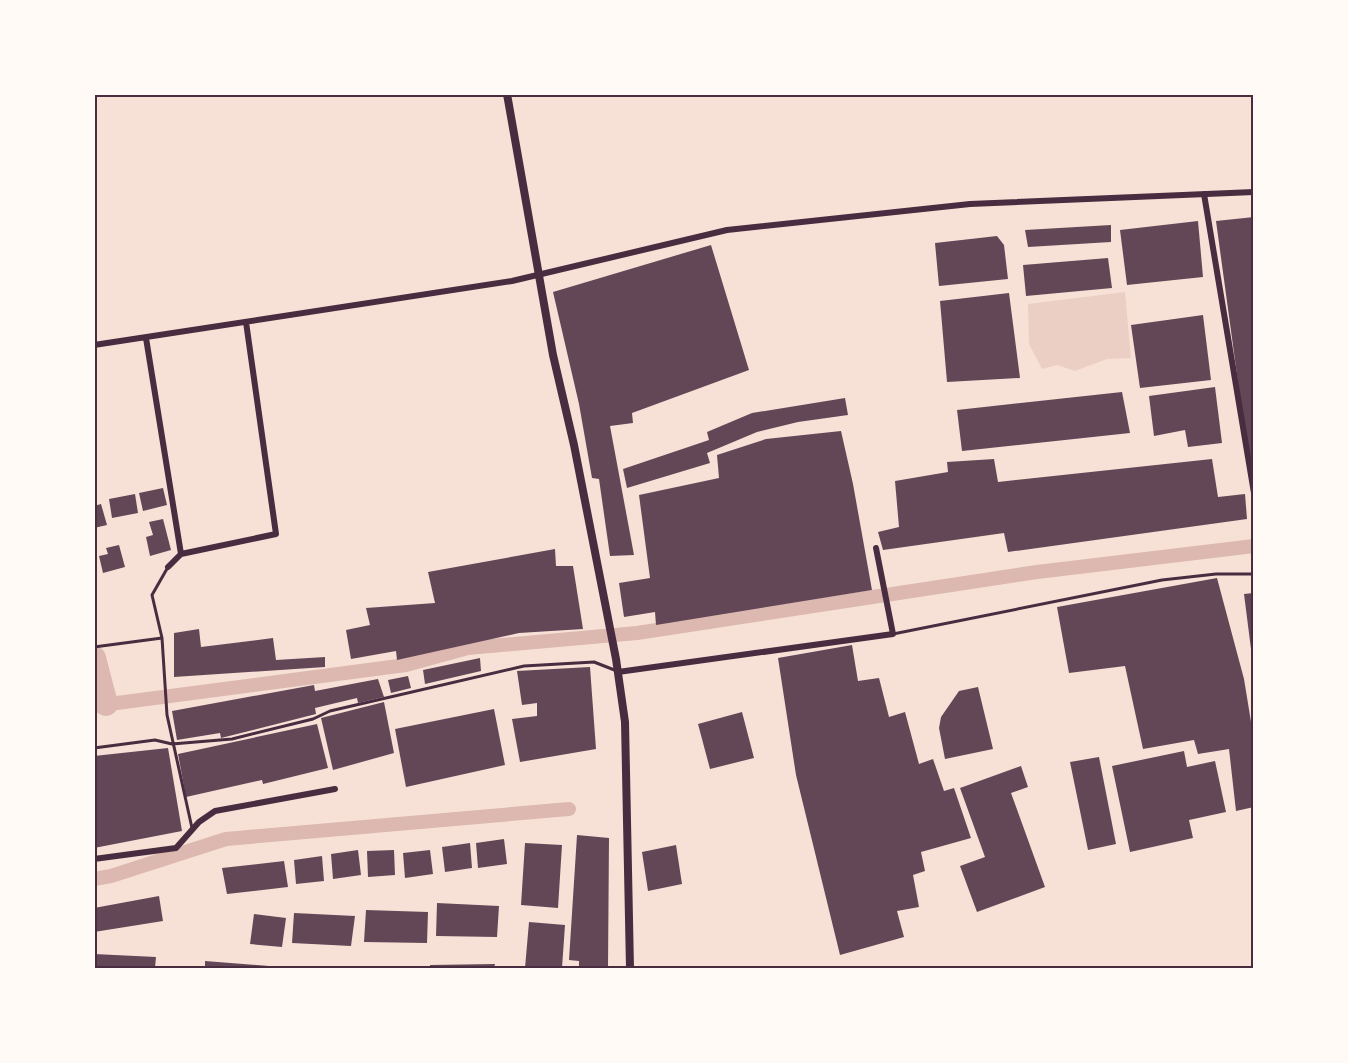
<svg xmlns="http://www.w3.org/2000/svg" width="1348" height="1063" font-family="'Fira Sans',sans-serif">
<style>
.green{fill:#ebcfc5}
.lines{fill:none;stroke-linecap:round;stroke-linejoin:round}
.canal{stroke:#dcb8b0;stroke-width:14}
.river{stroke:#dcb8b0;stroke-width:24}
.building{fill:#644757}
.service{stroke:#4a2c40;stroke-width:3}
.minor{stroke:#4a2c40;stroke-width:6}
.tertiary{stroke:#4a2c40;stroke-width:8}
.neatline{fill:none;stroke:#4a2c40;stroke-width:2}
</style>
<rect width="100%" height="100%" fill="#f7e1d7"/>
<path class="green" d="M1125 292 1131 358 1107 359 1075 371 1057 365 1042 369 1029 344 1028 304Z"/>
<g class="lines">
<path class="canal" d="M94 706 406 665 468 648 637 633 1037 572 1254 546
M94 879 111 876 226 839 569 809"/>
<path class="river" d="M94 658 106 704"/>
</g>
<path class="building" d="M1254 217V469L1250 470 1216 221Z
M1198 221 1203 277 1127 285 1120 230Z
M1111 225V242L1028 247 1025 230Z
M997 236 1004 245 1008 279 939 286 935 243Z
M711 245 749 370 632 413 633 423 610 426 634 555 610 556 599 479 592 478 579 404 553 292Z
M1108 258 1112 288 1026 296 1023 265Z
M1009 293 1020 378 947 382 940 301Z
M1203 315 1211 380 1140 388 1131 325Z
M1215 387 1222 443 1188 447 1185 430 1154 436 1149 396Z
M1122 392 1130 433 962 451 957 410Z
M845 398 848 415 798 422 757 432 707 453 710 463 627 488 623 469 709 440 707 432 752 413Z
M841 431 853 484 872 590 656 625 655 612 624 617 619 583 650 578 639 495 719 478 717 455 766 439Z
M994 459 998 482 1212 459 1218 497 1245 494 1247 519 1008 552 1004 533 883 550 878 532 899 527 895 481 948 472 947 462Z
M163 488 167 505 143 511 139 493Z
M135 494 138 513 112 518 109 499Z
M101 504 107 525 94 528V506Z
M163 519 171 550 150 556 146 537 153 535 149 522Z
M119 545 125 567 103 573 99 556 108 554 106 548Z
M555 549 556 566H573L583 629 519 633 397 660 396 651 351 659 346 630 370 625 366 608 435 603 428 572Z
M1217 578 1244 679 1254 740V807L1236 811 1229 749 1198 754 1194 740 1143 749 1125 666 1069 673 1057 607Z
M1254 593V657H1252L1244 594Z
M199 629 201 647 273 638 276 660 325 657V667L174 677V633Z
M852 645 858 681 879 678 889 717 905 712 919 764 933 759 944 791 954 788 971 838 921 852 925 871 913 875 919 907 897 911 904 937 840 955 796 775 778 658Z
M480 658 481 671 425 684 423 670Z
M590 667 596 749 520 762 512 719 537 716V703L522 705 517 671Z
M408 676 411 688 391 693 388 680Z
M378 679 384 697 358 703 357 698 315 708 316 714 221 738 220 733 177 740 172 711 314 685 315 691Z
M978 687 993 749 945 759 939 728 941 717 959 691Z
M384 702 394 753 333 770 321 718Z
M494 709 505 765 406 787 395 729Z
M742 712 754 758 710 769 698 724Z
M317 724 328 768 263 784 262 780 186 797 178 754Z
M168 748 182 831 94 848V756Z
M1184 751 1187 767 1215 761 1226 812 1189 820 1193 838 1130 852 1112 766Z
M1099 757 1116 844 1088 850 1070 762Z
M1021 766 1028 787 1011 793 1045 887 977 912 960 866 985 857 960 788Z
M577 835 609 838 608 968H579V961L569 960Z
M504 839 507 864 478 868 476 843Z
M470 843 472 868 445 872 442 847Z
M525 843 562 845 558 908 521 905Z
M676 845 682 884 648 891 642 852Z
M358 850 361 875 333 879 331 854Z
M394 850 395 875 368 877 367 851Z
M430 850 433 874 405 878 403 853Z
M322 856 324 881 296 884 294 860Z
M284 861 288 887 227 894 222 868Z
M159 896 163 921 94 932V908Z
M437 903 499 906 497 937 436 936Z
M366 910 428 912 427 943 364 942Z
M294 913 355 916 351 946 292 943Z
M254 914 286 918 282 947 250 944Z
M529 922 565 925 562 968H525Z
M94 954 156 957 155 968H94Z
M205 961 269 966V968H205Z
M495 964 494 968H430V965Z"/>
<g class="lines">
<path class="service" d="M168 567 152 595 162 638 167 715 192 828
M893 634 1162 580 1216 574H1254
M94 647 162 638
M94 748 155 740 172 744 232 739 313 719 330 711 524 666 594 662 617 671"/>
<path class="minor" d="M1204 194 1254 493
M146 338 181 554 168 567
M94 345 512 281 727 230 970 204 1254 192
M181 554 276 534 246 322
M618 672 893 634 876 548
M94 859 176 848 199 822 215 811 335 789"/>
<path class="tertiary" d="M507 94 553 355 574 445 616 659 625 722 630 968"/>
</g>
<rect width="1348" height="1063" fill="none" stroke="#fffaf5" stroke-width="192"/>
<rect x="96" y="96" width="1156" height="871" class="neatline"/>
</svg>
